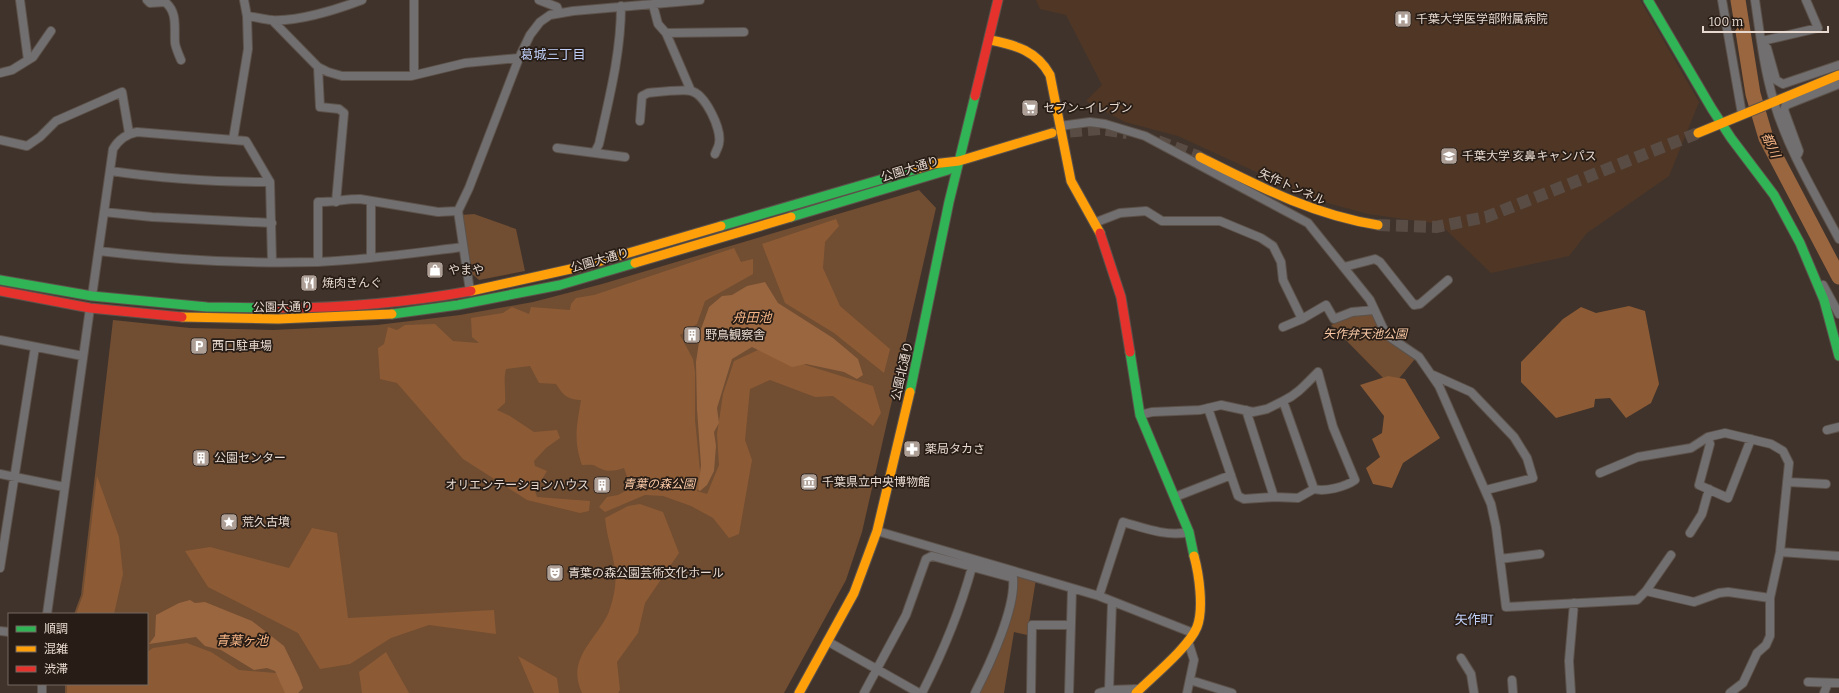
<svg xmlns="http://www.w3.org/2000/svg" width="1839" height="693" font-family="Bitter,'Noto Sans JP',serif">
<style>
.built{fill:#503725}
.green{fill:#714d32}
.forest{fill:#8c5b35}
.water{fill:#9a663f}
.lines{fill:none;stroke-linecap:round;stroke-linejoin:round}
.river{stroke:#9a663f;stroke-width:15}
.secondary-tunnel{stroke:#594c44;stroke-width:12;stroke-dasharray:12 6;stroke-linecap:butt}
.street-casing{stroke:#5c524a;stroke-width:10}
.fast-casing{stroke:#5c524a;stroke-width:11}
.slow-casing{stroke:#5c524a;stroke-width:11}
.jam-casing{stroke:#5c524a;stroke-width:11}
.street{stroke:#726f71;stroke-width:8}
.fast{stroke:#30b455;stroke-width:9}
.slow{stroke:#ff9f0a;stroke-width:9}
.jam{stroke:#e5322d;stroke-width:9}
.labels{text-anchor:middle;dominant-baseline:central;stroke-width:3.5;stroke-linejoin:round;paint-order:stroke}
.poi-label{font-size:12px;fill:#e7d9cf;stroke:#271d16;text-anchor:start}
.street-label{font-size:12px;fill:#e7d9cf;stroke:#271d16}
.park-label{font-size:12px;font-style:italic;fill:#fbc9a6;stroke:#271d16}
.neighbourhood-label{font-size:13px;fill:#c0d0f9;stroke:#271d16}
.water-label{font-size:13px;font-style:italic;fill:#f5b485;stroke:#271d16}
</style>
<rect width="100%" height="100%" fill="#40332b"/>
<path class="built" d="M1036 0H1640L1699 102 1669 176 1587 233 1569 256 1491 273 1440 224 1368 214 1317 200 1178 136 1125 122 1086 101 1102 85 1066 15 1040 9Z"/>
<path class="green" d="M919 190 936 208 862 532 846 580 784 693H65V684H147V614H74L81 595 113 320 190 328 273 330 377 325 460 315 533 302 602 284Z
M474 214 516 229 525 271 479 280 471 273 461 215Z
M1359 314H1375L1415 359 1392 387 1331 325Z
M1018 575 1036 579 1027 635 1014 632 1004 693H977L1006 625Z"/>
<path class="forest" d="M836 219 839 226 825 242 823 268 840 306 890 349 884 373 834 333 785 303 762 244Z
M734 248 741 262 753 259V274L705 301 697 324 680 335 693 359 695 372V420L701 481 697 491 707 494 719 465 717 434 723 394 734 361 758 350 873 386 881 413 873 426 833 396 815 397 770 380 750 389 745 440 752 460 739 534 729 538 713 518 691 506 663 496 645 495 605 512 599 507 607 497 618 495 631 488 624 468C618 470 611 472 604 470 593 466 598 464 582 465 573 440 577 425 581 400 568 400 563 395 556 384L539 383 530 366 506 369C503 380 506 391 505 403L497 410 510 416 534 432 557 430 560 438 546 448 534 461 535 466 547 471 535 491 537 497 590 501 589 511 580 513 527 500 463 459 397 383 380 379 378 348 384 344 388 327 397 330 405 325 435 324 453 341 479 343 472 337 471 318 503 313 512 307 529 314 531 307 570 310 571 304 576 298 594 295Z
M1629 306 1645 311 1659 384 1651 403 1626 418 1610 398 1595 399 1594 407 1556 418 1521 382V362L1563 319 1581 307 1596 313Z
M1388 376 1405 379 1440 438 1403 463 1392 488 1373 484 1366 468 1380 457 1372 439 1382 433 1384 416 1360 385Z
M97 476 119 537 123 574 114 614H76L83 595Z
M640 504 663 512 679 553 645 603 638 633 617 662 620 690 618 693H582C566 659 595 641 608 614 611 607 614 595 615 587 618 564 607 542 605 518L628 506Z
M312 528 337 533 348 618 494 610 496 634 429 625 391 638 350 664 320 669 298 633 208 587 185 551 210 547 289 568Z
M187 643 211 652 239 670 276 673 287 693H67V684H147V652L153 648Z
M386 652 409 693H362L359 672Z
M518 656 557 678 559 693H534Z"/>
<path class="water" d="M765 282 778 303 833 338 858 359 863 375 857 379 844 372 806 364 792 367 752 347 732 359 717 408 719 423 714 432 716 446 714 471 707 485 700 491 698 490 701 465 697 409 696 362 701 329 709 307 722 296 732 295 747 286Z
M190 600 195 603 205 602 252 621 284 646 299 677 303 688 298 693H285L275 671 267 668 254 670 221 650 205 646 196 637 149 644 155 636 156 615 179 603Z"/>
<g class="lines">
<path class="river" d="M1738 0 1753 94 1766 138 1839 277"/>
<path class="secondary-tunnel" d="M1052 133 1101 129 1127 133
M1158 141 1200 157
M1378 225 1436 227 1486 217 1698 133"/>
<defs>
<path id="street" d="M20 0 28 60
M147 0 150 3 165 2C178 12 174 28 175 43 176 49 179 55 181 60
M539 0 557 7 559 13
M1722 0 1742 114
M1755 0C1760 34 1764 69 1774 102 1788 150 1816 195 1839 239
M1806 0 1818 28 1762 41 1767 48 1776 80 1783 84 1839 65
M653 5 658 24 666 33 691 91
M247 16C255 17 263 19 271 20 297 22 338 9 362 0
M272 20 318 67 328 72 342 76H411L465 63 519 58
M666 33 744 32
M318 67 320 107 339 109 344 113 336 202
M0 73 12 70 33 57 51 31
M414 75V0
M640 121 642 96 648 93C658 92 683 89 691 91 705 94 722 129 719 143 719 146 716 151 715 154
M1060 126 1090 122 1105 124 1145 136 1308 223 1370 300 1383 328 1391 338 1419 357 1439 386 1491 504 1496 527 1506 607 1637 600 1646 591 1671 555
M0 140 27 146 40 137 56 121 122 92 129 133
M233 140 248 49 247 16 244 0
M557 148 625 157
M595 152 599 144C609 99 621 53 621 6
M1798 154 1799 151 1784 110 1786 105 1839 84
M111 171C164 179 216 182 270 182
M104 212 152 217 272 223
M1094 223 1120 213 1146 211 1162 221H1220L1261 238 1273 246 1281 262 1283 280 1302 319
M99 251C172 260 244 264 318 262 366 260 414 253 463 247
M371 258V201
M318 262V202C333 202 346 199 360 199L438 212 458 211
M1344 267 1375 259 1380 262 1414 305 1420 304 1448 280
M1823 285 1839 314
M470 291 458 211 469 188 519 58 530 35 540 22 550 15 573 11 700 0
M92 296 113 149C119 139 126 134 137 132L246 141 270 182 272 262
M1283 327 1302 319 1326 305 1334 319 1352 312 1374 310
M0 340 83 356
M1433 375 1471 392 1514 437 1527 458 1533 478 1486 490
M1208 408 1238 496 1244 499 1274 497 1298 498 1314 489
M1246 410 1274 497
M1140 415 1152 412 1200 410 1221 405 1253 412 1267 409 1283 401C1297 395 1307 383 1318 372L1333 427 1355 480C1345 487 1325 492 1314 489L1283 401
M1827 430 1839 427
M1708 437 1710 444 1699 485 1728 498 1751 439
M1600 473 1638 457 1691 448 1708 437 1725 433 1771 444 1783 451 1789 463 1780 552 1770 598V636L1766 645 1757 653 1743 683 1730 693
M0 474 64 487
M1787 482 1826 484
M1175 497 1231 475
M877 531 1099 596 1193 633
M1690 533 1702 514 1709 489
M1780 552 1839 556
M1500 559 1540 554
M0 568 35 347
M1646 591 1694 602 1719 593 1728 592 1770 598
M1099 596 1123 522C1144 528 1167 537 1189 532
M47 614 90 308
M0 631 9 632
M827 641 919 693
M1461 658 1471 674 1474 693
M1190 680 1232 693
M1512 680 1513 693
M1808 682 1839 683
M1109 690 1112 602
M42 693V684
M864 693 906 615 926 559 932 556 1013 578C1016 608 989 666 975 693
M922 693C943 652 960 611 972 567
M1031 693 1032 625H1071
M1069 693 1072 589
M1099 693 1109 690 1138 689
M1187 693 1194 660 1188 641
M1571 693 1569 661 1574 603
M1824 693 1828 683"/>
<path id="fast" d="M1648 0 1712 109 1731 138 1774 195 1800 243 1824 300 1839 356
M791 217 948 170 958 161
M721 226 917 169
M0 280 92 296 207 307 280 308
M392 314 458 305 560 285 635 263
M1130 352 1140 415 1189 532 1194 556
M910 392 949 202 975 96"/>
<path id="slow" d="M990 40C1016 45 1037 51 1050 75L1071 181 1100 233
M1698 133 1839 75
M1200 157C1258 186 1313 215 1378 225
M917 169 933 164 959 161 1052 133
M635 263 791 217
M471 291 584 266 721 226
M182 317 278 319 392 314
M799 693 854 593 877 531 910 392
M1136 693C1152 677 1189 647 1197 627 1204 609 1199 574 1194 556"/>
<path id="jam" d="M975 96 998 0
M1100 233 1121 297 1130 352
M0 291 90 308 182 317
M280 308C344 308 409 302 471 291"/>
</defs>
<use href="#street" class="street-casing"/>
<use href="#fast" class="fast-casing"/>
<use href="#slow" class="slow-casing"/>
<use href="#jam" class="jam-casing"/>
<use href="#street" class="street"/>
<use href="#fast" class="fast"/>
<use href="#slow" class="slow"/>
<use href="#jam" class="jam"/>
</g>
<defs>
<symbol id="hospital-square" viewBox="-11 -11 22 22"><rect x="-9" y="-9" width="18" height="18" rx="4" fill="#ad9f96" stroke="#271d16"/><path d="M-5-5h3v3.5h4V-5h3V5h-3V1.5h-4V5h-3Z" fill="#fff"/></symbol>
<symbol id="supermarket-square" viewBox="-11 -11 22 22"><rect x="-9" y="-9" width="18" height="18" rx="4" fill="#ad9f96" stroke="#271d16"/><path d="M-6-5.5h2.5l.6 2H6L4.5 2H-2.5L-4.4-4H-6ZM-1.5 3.2a1.3 1.3 0 1 0 .1 0ZM3 3.2a1.3 1.3 0 1 0 .1 0Z" fill="#fff"/></symbol>
<symbol id="university-square" viewBox="-11 -11 22 22"><rect x="-9" y="-9" width="18" height="18" rx="4" fill="#ad9f96" stroke="#271d16"/><path d="M0-5L7-2L0 1L-7-2ZM-4 1L0 2.5L4 1V4Q0 6-4 4Z" fill="#fff"/></symbol>
<symbol id="shop-square" viewBox="-11 -11 22 22"><rect x="-9" y="-9" width="18" height="18" rx="4" fill="#ad9f96" stroke="#271d16"/><path d="M-5-2.5h2.3a2.7 3.5 0 0 1 5.4 0H5L5.5 6h-11ZM-1.5-2.5h3a1.5 2.3 0 0 0-3 0Z" fill="#fff"/></symbol>
<symbol id="restaurant-square" viewBox="-11 -11 22 22"><rect x="-9" y="-9" width="18" height="18" rx="4" fill="#ad9f96" stroke="#271d16"/><path d="M-5-6h1v4h1v-4h1v4h1v-4h1v5L-1.5 .5V6h-2V.5L-5-1ZM5-6V6H3V1.5H1.5Q1.5-4 5-6Z" fill="#fff"/></symbol>
<symbol id="building-square" viewBox="-11 -11 22 22"><rect x="-9" y="-9" width="18" height="18" rx="4" fill="#ad9f96" stroke="#271d16"/><path d="M-4-6H4V6H1V3H-1V6H-4ZM-2.5-4.3h1.7v1.8h-1.7ZM.8-4.3h1.7v1.8H.8ZM-2.5-1h1.7V.8h-1.7ZM.8-1h1.7V.8H.8Z" fill="#fff"/></symbol>
<symbol id="parking-square" viewBox="-11 -11 22 22"><rect x="-9" y="-9" width="18" height="18" rx="4" fill="#ad9f96" stroke="#271d16"/><path d="M-3.5-5.5H1a3.5 3.5 0 0 1 0 7H-1V5.5H-3.5ZM-1-3.4V-.6H.8a1.4 1.4 0 0 0 0-2.8Z" fill="#fff"/></symbol>
<symbol id="pharmacy-square" viewBox="-11 -11 22 22"><rect x="-9" y="-9" width="18" height="18" rx="4" fill="#ad9f96" stroke="#271d16"/><path d="M-2-6h4v4h4v4h-4v4h-4v-4h-4v-4h4Z" fill="#fff"/></symbol>
<symbol id="museum-square" viewBox="-11 -11 22 22"><rect x="-9" y="-9" width="18" height="18" rx="4" fill="#ad9f96" stroke="#271d16"/><path d="M0-6L6-3V-2H-6V-3ZM-5-1h2V3h-2ZM-1-1h2V3h-2ZM3-1h2V3H3ZM-6 4H6V6H-6Z" fill="#fff"/></symbol>
<symbol id="sight-square" viewBox="-11 -11 22 22"><rect x="-9" y="-9" width="18" height="18" rx="4" fill="#ad9f96" stroke="#271d16"/><path d="M0-6L1.8-2.2L6-1.7L2.9 1.2L3.7 5.4L0 3.3L-3.7 5.4L-2.9 1.2L-6-1.7L-1.8-2.2Z" fill="#fff"/></symbol>
<symbol id="theatre-square" viewBox="-11 -11 22 22"><rect x="-9" y="-9" width="18" height="18" rx="4" fill="#ad9f96" stroke="#271d16"/><path d="M-5-5.5Q0-4 5-5.5V0Q5 5 0 6Q-5 5-5 0ZM-3.3-2.5H-1v1.5H-3.3ZM1-2.5H3.3v1.5H1ZM-2.8 1Q0 5.5 2.8 1Z" fill="#fff"/></symbol>
</defs>
<g fill-rule="evenodd">
<use href="#hospital-square" x="1393" y="9" width="20" height="20"/>
<use href="#supermarket-square" x="1020" y="98" width="20" height="20"/>
<use href="#university-square" x="1439" y="146" width="20" height="20"/>
<use href="#shop-square" x="425" y="260" width="20" height="20"/>
<use href="#restaurant-square" x="299" y="273" width="20" height="20"/>
<use href="#building-square" x="682" y="325" width="20" height="20"/>
<use href="#parking-square" x="189" y="336" width="20" height="20"/>
<use href="#pharmacy-square" x="902" y="439" width="20" height="20"/>
<use href="#building-square" x="191" y="448" width="20" height="20"/>
<use href="#museum-square" x="799" y="472" width="20" height="20"/>
<use href="#building-square" x="592" y="475" width="20" height="20"/>
<use href="#sight-square" x="219" y="512" width="20" height="20"/>
<use href="#theatre-square" x="545" y="563" width="20" height="20"/>
</g>
<g class="labels">
<g class="poi-label">
<text x="1416" y="19">千葉大学医学部附属病院</text>
<text x="1043" y="108">セブン-イレブン</text>
<text x="1462" y="156">千葉大学 亥鼻キャンパス</text>
<text x="448" y="270">やまや</text>
<text x="322" y="283">焼肉きんぐ</text>
<text x="705" y="335">野鳥観察舎</text>
<text x="212" y="346">西口駐車場</text>
<text x="925" y="449">薬局タカさ</text>
<text x="214" y="458">公園センター</text>
<text x="822" y="482">千葉県立中央博物館</text>
<text x="589" y="485" text-anchor="end">オリエンテーションハウス</text>
<text x="242" y="522">荒久古墳</text>
<text x="568" y="573">青葉の森公園芸術文化ホール</text>
</g>
<g class="street-label">
<text transform="translate(910 169) rotate(-17)">公園大通り</text>
<text transform="translate(1292 187) rotate(24)">矢作トンネル</text>
<text transform="translate(600 260) rotate(-16)">公園大通り</text>
<text transform="translate(283 307) rotate(-1)">公園大通り</text>
<text transform="translate(902 371) rotate(-77)">公園北通り</text>
</g>
<g class="park-label">
<text x="1365" y="334">矢作弁天池公園</text>
<text x="659" y="484">青葉の森公園</text>
</g>
<g class="neighbourhood-label">
<text x="553" y="54">葛城三丁目</text>
<text x="1474" y="619">矢作町</text>
</g>
<g class="water-label">
<text transform="translate(1771 145) rotate(66)">都川</text>
<text x="752" y="317">舟田池</text>
<text x="242" y="640">青葉ヶ池</text>
</g>
</g>
<rect x="8" y="613" width="140" height="72" fill="#271d16" stroke="#746860"/>
<rect x="16" y="626" width="20" height="6" fill="#30b455" stroke="#746860"/>
<text x="44" y="633" font-size="12" fill="#e7d9cf">順調</text>
<rect x="16" y="646" width="20" height="6" fill="#ff9f0a" stroke="#746860"/>
<text x="44" y="653" font-size="12" fill="#e7d9cf">混雑</text>
<rect x="16" y="666" width="20" height="6" fill="#e5322d" stroke="#746860"/>
<text x="44" y="673" font-size="12" fill="#e7d9cf">渋滞</text>
<path d="M1703 26v6h125v-6" fill="none" stroke="#e7d9cf" stroke-width="2"/>
<text x="1709" y="26" font-size="12" fill="#e7d9cf" stroke="#271d16" stroke-width="3" paint-order="stroke">100 m</text>
</svg>
